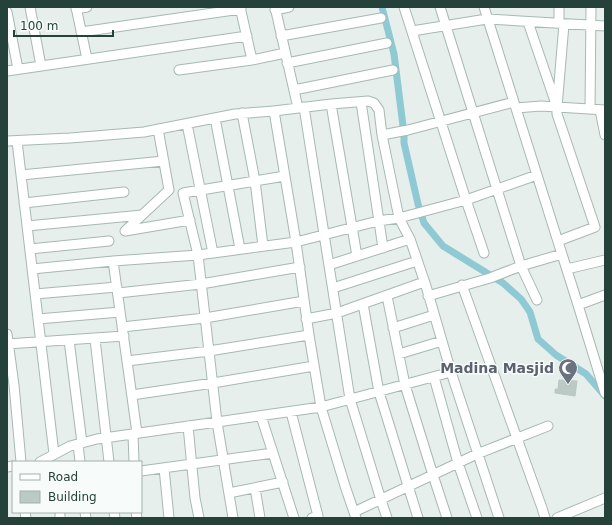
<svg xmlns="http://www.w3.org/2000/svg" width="612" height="525" font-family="'DejaVu Sans',sans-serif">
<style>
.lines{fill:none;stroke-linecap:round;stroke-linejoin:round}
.canal{stroke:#8ec9d4;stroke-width:7}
.building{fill:#bbcac4;stroke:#b8c9c2}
.minor-casing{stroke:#a8b8b2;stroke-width:11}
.minor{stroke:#fff;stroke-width:9}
.labels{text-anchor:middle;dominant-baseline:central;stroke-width:3;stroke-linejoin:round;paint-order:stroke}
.worship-label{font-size:14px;font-weight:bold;fill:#5b616d;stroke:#f7fbf9;text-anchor:end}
</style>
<rect width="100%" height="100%" fill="#e6efeb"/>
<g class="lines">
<path class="canal" d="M382 7 394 54 404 134V143L418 204 424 223 443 246 503 283 521 299 530 312 538 339 556 355 586 374 605 396"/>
</g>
<path class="building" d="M559 380 577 381 575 396 555 393V389H558Z"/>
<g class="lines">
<defs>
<path id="minor" d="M30 7 41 66
M76 7 87 59
M240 7 252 60 285 53
M275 7 298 108
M404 7 466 200 484 253
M440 7 521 266 537 300
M484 7 578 305 605 393
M76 9 87 7
M275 10 289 7
M7 12 18 69
M528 22 557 107 564 24
M559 23V7
M412 31 487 19 605 26
M81 32 241 9
M281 36 381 18
M287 63 387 43
M179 70 252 60
M7 71 247 36
M294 90 393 70
M361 102 383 248
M331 104 357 256
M304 107 350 399 381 500 387 518
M557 107V114L595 227 558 241
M516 108 541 106 605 110
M590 109 591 7
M600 110 605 135
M274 111 296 242 309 335 321 407 345 486 356 518
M242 113 255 181 263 246
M215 118 240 249
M187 124 213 253
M158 129 169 190 125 231 190 220
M382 135 408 130 514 102
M7 141 70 138 144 132 235 114 274 111 331 104 368 101 374 103 379 110 382 135 399 218 410 239 426 286 451 372 499 518
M17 141 54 454
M21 175 164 161
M24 203 124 192
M27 226 142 215
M30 249 109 241
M113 261 137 433
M329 265 410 239
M32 269 113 261 198 255 296 242 378 221 399 218 466 200 537 175
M567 269 605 260
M462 285 542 508 545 518
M333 288 417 261
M118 293 201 284 300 267
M35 294 117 287
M387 296 405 385 433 475 447 518
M428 296 490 278 521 266 562 254
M363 304 379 392 418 518
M578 305 605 295
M38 319 120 312
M306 319 337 313 424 282
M122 327 205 318 304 301
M393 328 434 315
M7 334 14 385 21 462
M95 339 109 462
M69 340 82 443
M7 344 124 336
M399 354 442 341
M127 361 209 351 309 335
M434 377 458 463 477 518
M132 395 213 383 314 366
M291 412 318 516 312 518
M261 416 294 518
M188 426 195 498 199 518
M133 434 134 462
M78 444 80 462
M40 462 70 446 97 439 217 422 321 407 451 372
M7 467 13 466
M164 468 169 518
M141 471 273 453
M255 488 260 518
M229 493 283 482
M25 512 26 518
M85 512 86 518
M114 512 115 518
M136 512 137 518
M354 512 477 454 548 426
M60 515V518
M233 518 217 422 198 255 183 193 285 176
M557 518 605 498"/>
</defs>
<use href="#minor" class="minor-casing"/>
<use href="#minor" class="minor"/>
</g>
<defs>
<symbol id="mosque-pin" viewBox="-11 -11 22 30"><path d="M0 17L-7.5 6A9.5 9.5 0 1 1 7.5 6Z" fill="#6b7280" stroke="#f7fbf9"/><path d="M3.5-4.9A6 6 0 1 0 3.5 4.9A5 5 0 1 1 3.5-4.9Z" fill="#fff"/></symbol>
</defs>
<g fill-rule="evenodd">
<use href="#mosque-pin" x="557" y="357" width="22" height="30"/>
</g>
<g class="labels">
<g class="worship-label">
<text x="554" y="368">Madina Masjid</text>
</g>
</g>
<rect width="612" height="525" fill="none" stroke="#24423a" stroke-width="16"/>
<rect x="12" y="461" width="130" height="52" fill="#f7fbf9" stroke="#a3b1ad"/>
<rect x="20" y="474" width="20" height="6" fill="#ffffff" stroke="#a3b1ad"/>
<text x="48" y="481" font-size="12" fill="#24423a">Road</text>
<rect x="20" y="491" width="20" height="12" fill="#bbcac4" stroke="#a3b1ad"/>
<text x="48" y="501" font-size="12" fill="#24423a">Building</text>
<path d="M14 30v6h99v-6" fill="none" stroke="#24423a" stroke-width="2"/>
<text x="20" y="30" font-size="12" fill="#24423a" stroke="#f7fbf9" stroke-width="3" paint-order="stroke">100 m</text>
</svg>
